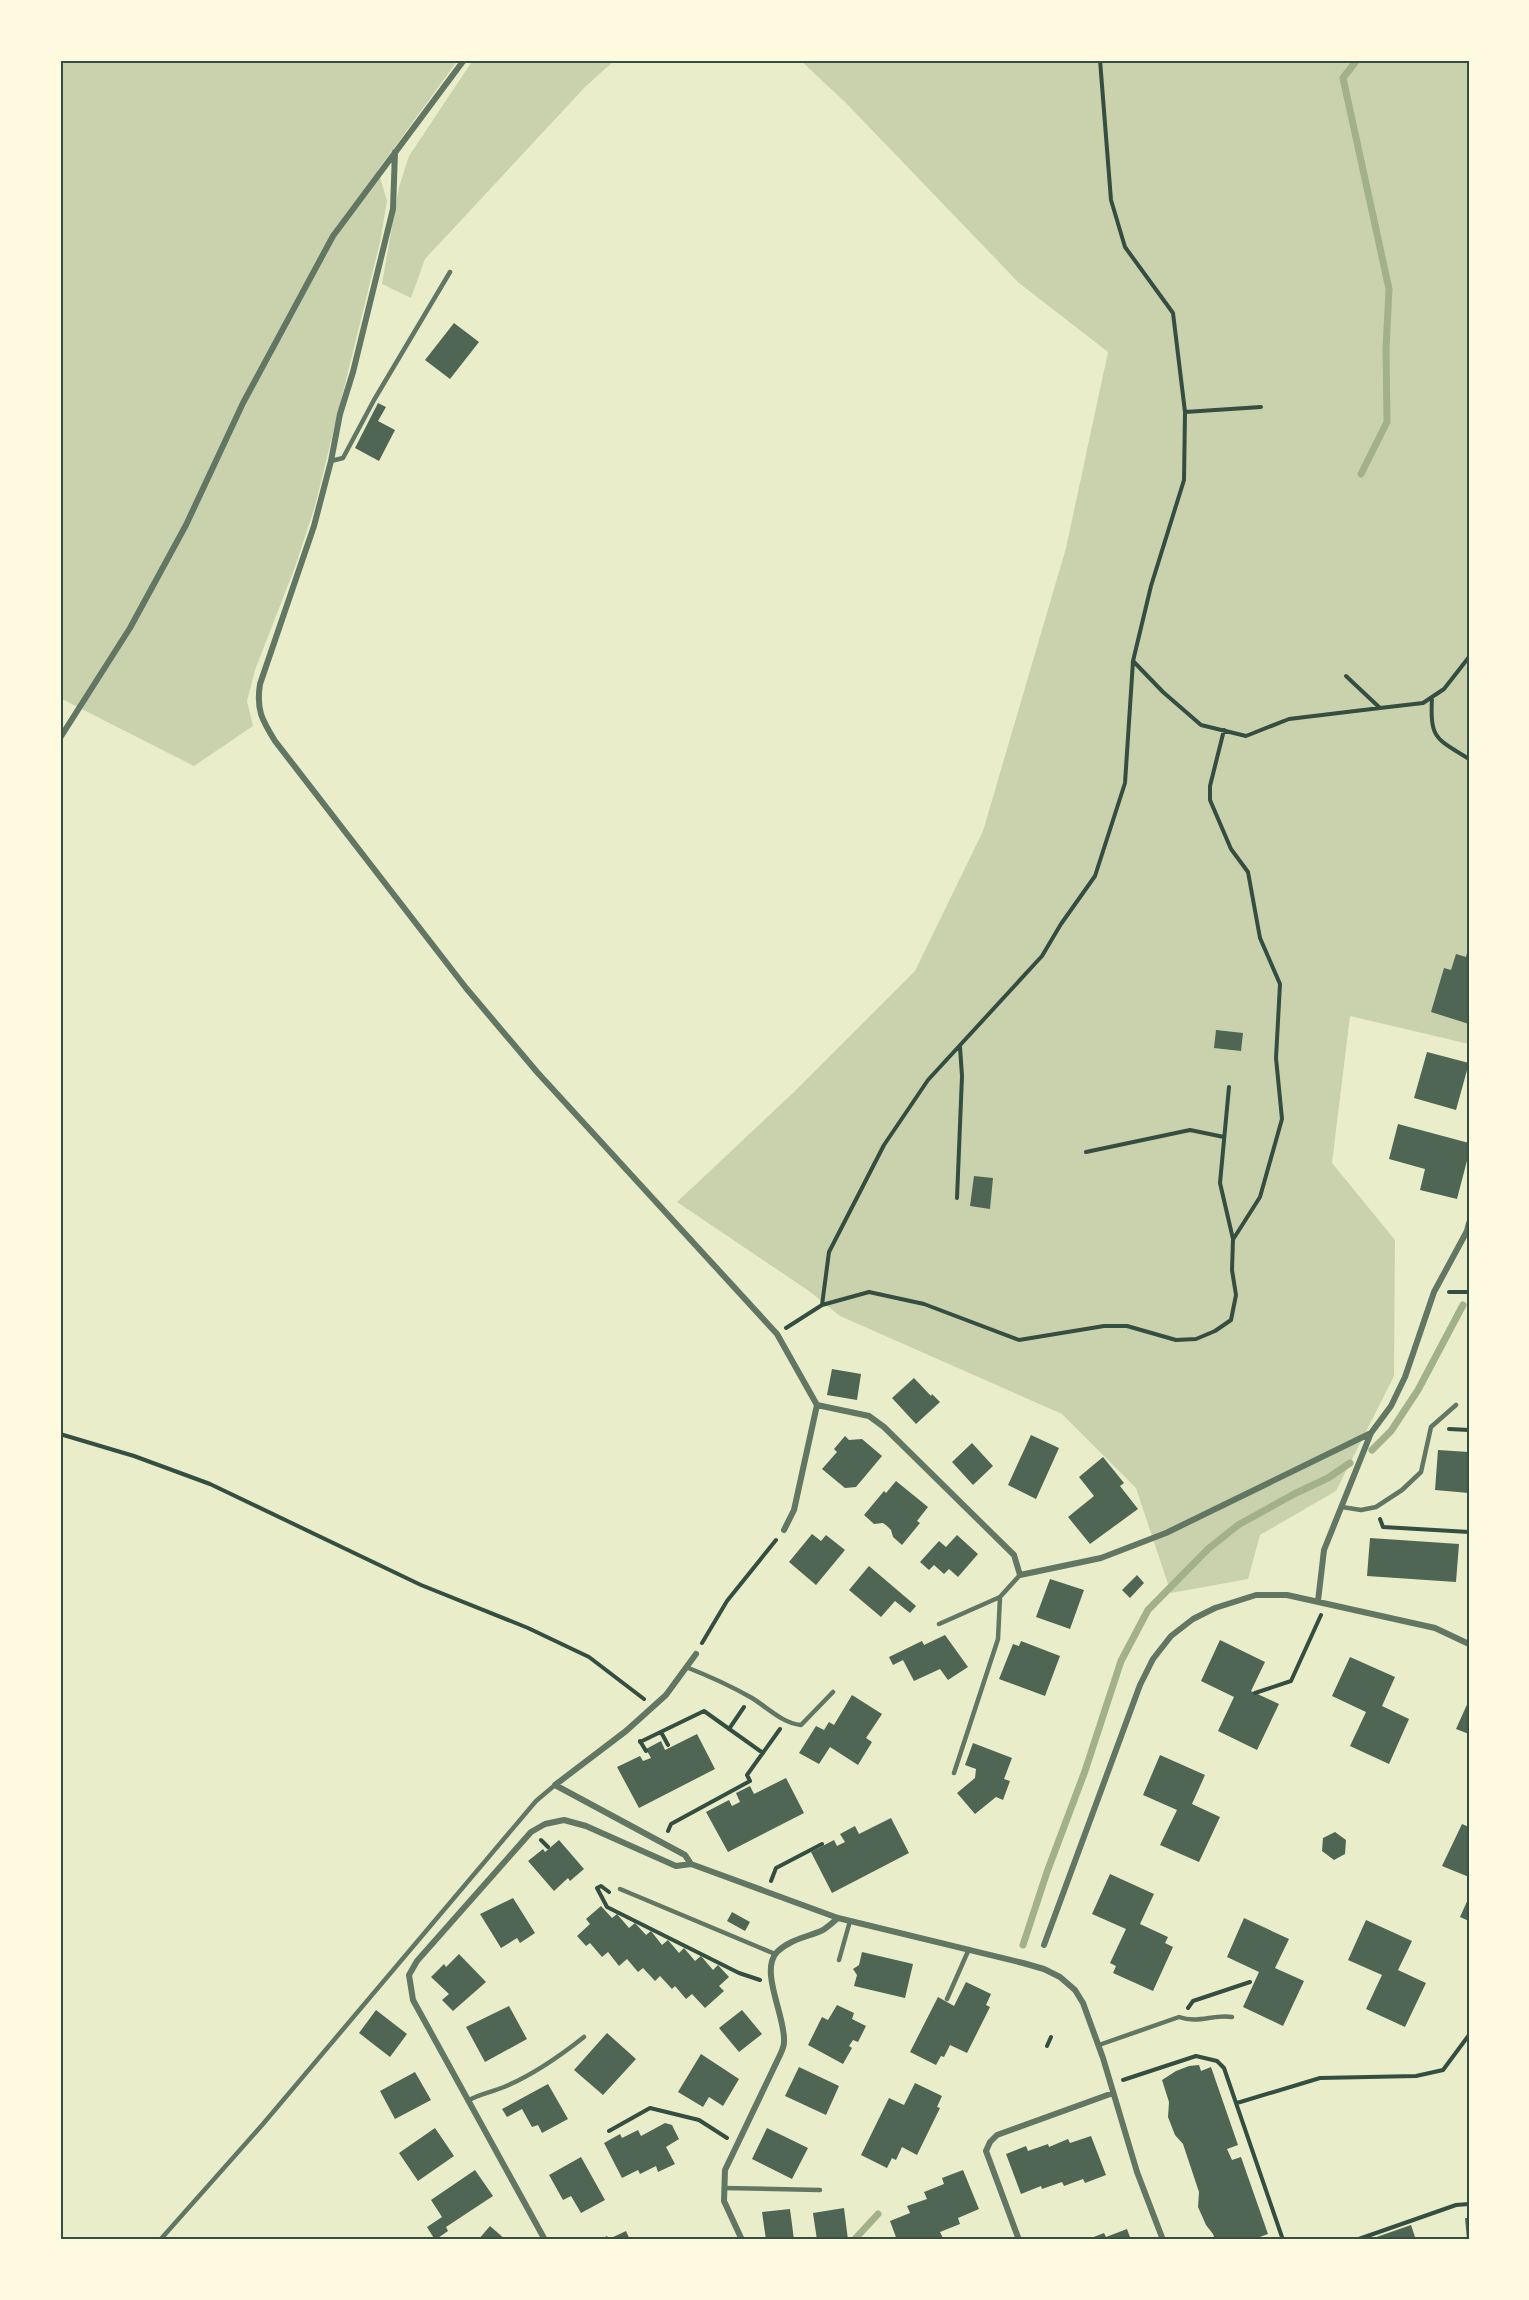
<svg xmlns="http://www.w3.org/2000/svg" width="1529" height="2300" font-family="Commissioner,sans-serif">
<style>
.green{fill:#cad2ad}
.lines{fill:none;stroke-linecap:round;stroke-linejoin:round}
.stream{stroke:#a3b18a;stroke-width:7}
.building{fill:#4f6655}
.path{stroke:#344e41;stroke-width:4}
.service{stroke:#617663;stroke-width:4.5}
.minor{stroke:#617663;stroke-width:6}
.neatline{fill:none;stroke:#344e41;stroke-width:2}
</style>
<rect width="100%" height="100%" fill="#e9edc9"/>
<path class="green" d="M60 60H458L378 170 387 201 380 242 315 506 295 567 255 670 247 701 253 726 194 766 60 698Z
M473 60H615L585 87 425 259 411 298 382 284 399 187 409 156Z
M800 60H1469V1044L1350 1016 1332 1163 1395 1240 1394 1376 1336 1491 1260 1535 1248 1579 1171 1593 1136 1488 1062 1414 840 1316 809 1291 677 1202 794 1092 915 971 983 831 1066 548 1108 352 1019 283 845 102Z"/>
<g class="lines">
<path class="stream" d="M1357 60 1343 78 1389 289 1386 349 1387 422 1361 474
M1372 1450 1391 1431 1418 1390 1463 1305
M1023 1945 1047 1872 1085 1771 1121 1661 1148 1610 1208 1549 1238 1525 1294 1494 1328 1478 1350 1463
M854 2240 878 2214"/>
</g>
<path class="building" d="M454 323 479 342 450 379 425 360Z
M378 403 386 407 378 421 395 430 379 461 355 448Z
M1468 949H1469V1024L1431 1012 1444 968 1451 970 1456 954 1466 957Z
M1216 1030 1243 1033 1241 1051 1214 1048Z
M1427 1052 1469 1063 1456 1110 1414 1098Z
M1398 1124 1469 1143V1153L1457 1199 1420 1190 1425 1169 1389 1159Z
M974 1176 993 1178 990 1209 970 1206Z
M832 1369 861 1374 857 1400 827 1395Z
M914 1378 931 1396 932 1394 940 1402 916 1424 892 1398Z
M1031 1435 1059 1448 1036 1499 1008 1485Z
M845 1436 849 1440 862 1439 882 1456 856 1487 845 1488 822 1469 837 1452 834 1449Z
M972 1443 993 1466 973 1485 952 1462Z
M1438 1450 1469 1452V1493L1435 1490Z
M1103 1457 1124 1483 1120 1486 1138 1509 1090 1544 1068 1517 1094 1496 1079 1477Z
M896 1481 928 1507 917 1521 920 1523 902 1545 893 1537 891 1530 887 1526 883 1523 874 1524 864 1515 884 1491 886 1493Z
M812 1534 821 1541 826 1535 845 1550 816 1585 789 1562Z
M957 1535 978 1554 958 1577 949 1569 944 1574 934 1565 929 1570 920 1562 939 1541 946 1547Z
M1370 1538 1459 1544 1456 1582 1367 1576Z
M869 1566 916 1606 910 1613 895 1601 881 1617 849 1590Z
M1137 1575 1144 1583 1130 1598 1122 1590Z
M1050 1579 1084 1590 1070 1629 1036 1617Z
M945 1635 968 1667 948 1680 940 1669 914 1681 903 1660 893 1665 889 1657 922 1641 924 1645Z
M1220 1640 1265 1662 1251 1691 1279 1704 1257 1750 1218 1731 1234 1697 1201 1681Z
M1021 1641 1060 1656 1045 1696 999 1679 1013 1644 1019 1646Z
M1350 1657 1395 1677 1382 1706 1409 1719 1389 1764 1350 1746 1366 1712 1332 1696Z
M852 1695 882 1714 866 1738 872 1742 858 1765 830 1747 819 1764 799 1753 816 1726 824 1730 829 1722 834 1725Z
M1469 1700V1734L1456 1729Z
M697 1734 715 1769 639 1808 617 1767 640 1756 643 1761 651 1758 646 1749 661 1741 665 1750Z
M973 1743 1012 1758 1004 1779 1010 1781 1003 1800 996 1797 975 1814 957 1793 975 1778 976 1769 965 1765Z
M1160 1755 1205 1775 1192 1804 1220 1817 1199 1862 1160 1845 1177 1810 1143 1795Z
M786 1778 804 1813 728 1852 706 1812 729 1800 732 1806 740 1802 736 1793 750 1786 754 1794Z
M891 1818 909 1853 832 1893 811 1852 834 1840 837 1846 845 1842 840 1834 855 1826 859 1834Z
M1462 1824 1469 1827V1877L1442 1866Z
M1335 1832 1346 1840 1345 1854 1334 1860 1322 1851 1323 1838Z
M559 1840 584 1869 570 1881 568 1878 554 1891 528 1861 543 1849 545 1852Z
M1110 1874 1154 1894 1140 1924 1168 1937 1165 1943 1173 1947 1153 1991 1113 1973 1116 1966 1110 1963 1126 1929 1092 1914Z
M1469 1897V1921L1460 1917Z
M513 1898 535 1933 520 1943 517 1938 501 1948 480 1914Z
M601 1906 612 1918 617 1914 629 1928 635 1923 646 1935 651 1931 662 1945 668 1940 679 1953 684 1948 695 1961 701 1956 713 1970 718 1965 729 1977 719 1986 724 1991 705 2008 692 1994 686 1999 675 1986 672 1989 660 1976 655 1981 643 1968 638 1972 627 1959 619 1966 608 1952 602 1957 590 1943 586 1946 577 1936 590 1924 586 1919Z
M732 1912 750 1922 745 1931 727 1921Z
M1244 1918 1289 1939 1275 1968 1304 1981 1283 2026 1243 2007 1259 1972 1227 1957Z
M1366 1920 1412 1941 1398 1970 1426 1983 1405 2027 1366 2009 1382 1975 1348 1960Z
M862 1952 913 1964 905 1998 854 1986 857 1975 853 1969 859 1965Z
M459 1954 486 1982 453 2011 442 2000 449 1994 431 1977 444 1964 446 1967Z
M966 1982 991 1994 986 2005 990 2007 967 2053 950 2045 944 2057 941 2056 936 2065 910 2052 938 1997 954 2006Z
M837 2005 854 2013 852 2019 866 2026 858 2042 853 2040 849 2046 852 2048 843 2064 808 2045 822 2017 828 2020Z
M509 2006 527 2039 485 2062 466 2027Z
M376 2010 407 2034 390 2057 359 2033Z
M742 2010 762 2034 739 2052 719 2028Z
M607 2033 636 2059 603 2095 574 2070Z
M701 2054 739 2079 723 2106 709 2097 703 2107 678 2092Z
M1199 2065 1201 2071 1211 2067 1238 2145 1227 2149 1232 2160 1241 2157 1268 2234 1257 2238 1258 2240H1215L1213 2234 1206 2225 1198 2207 1199 2192 1183 2144 1175 2135 1168 2117 1169 2102 1162 2080 1176 2071 1189 2066Z
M799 2067 839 2086 826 2115 785 2096Z
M415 2072 431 2100 395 2119 380 2091Z
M915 2083 942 2096 937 2107 940 2108 917 2155 902 2147 896 2160 892 2158 887 2168 861 2155 889 2098 904 2105Z
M548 2084 568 2119 542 2133 538 2125 532 2127 522 2109 507 2117 502 2109Z
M665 2123 672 2125 679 2139 666 2147 675 2164 658 2172 656 2166 640 2174 638 2170 622 2178 604 2143 620 2134 622 2138 638 2130 641 2136Z
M435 2128 454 2156 418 2181 399 2153Z
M767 2128 808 2148 792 2179 752 2159Z
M1091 2136 1106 2175 1085 2183 1083 2179 1064 2186 1062 2182 1042 2189 1041 2186 1021 2194 1006 2154 1026 2146 1028 2151 1048 2144 1049 2147 1068 2139 1070 2143Z
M581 2157 605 2200 581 2213 571 2196 563 2200 549 2175Z
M475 2170 493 2196 446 2227 448 2231 435 2240 427 2227 442 2217 431 2200Z
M963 2170 979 2209 958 2218 960 2224 940 2232 943 2238 939 2240H897L890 2221 910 2213 907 2206 927 2199 924 2192 944 2184 942 2178Z
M844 2208 848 2240H817L813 2213Z
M790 2209 794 2240H766L762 2212Z
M1465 2218H1469V2240H1467Z
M1411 2225 1416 2240H1368Z
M490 2226 506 2240H478Z
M1127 2229 1131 2240H1086L1104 2233 1106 2237Z
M626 2231 630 2240H599L607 2236 609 2239Z"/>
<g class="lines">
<path class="path" d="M1185 412 1261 407
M1134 662 1163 692 1201 725 1246 736 1289 719 1380 708 1346 676
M1432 697C1430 739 1435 738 1469 759
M1380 708 1423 703 1444 689 1469 657
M1224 730 1210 786V800L1231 849 1248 872 1260 938 1280 984 1276 1058 1282 1119 1260 1197 1234 1238
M1086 1152 1190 1130 1224 1137
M957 1198 962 1076 960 1047
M1449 1292H1469
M822 1305 869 1292 924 1304 1019 1340 1104 1326H1127L1176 1340 1196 1339 1215 1331 1231 1320 1236 1295 1232 1270 1233 1239 1220 1183 1229 1087
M786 1328 822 1305 829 1252 884 1145 928 1080 1042 956 1061 924 1095 876 1125 783 1133 661 1151 586 1184 480 1185 412 1173 313 1125 247 1111 200 1100 60
M1449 1429 1469 1430
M60 1434 134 1456 210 1484 421 1585 528 1628 589 1657 644 1699
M1380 1519 1383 1527 1469 1532
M702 1643 727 1601 776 1540
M1255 1693 1291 1681 1321 1615
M729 1729 744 1707
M661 1732 668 1745
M640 1741 646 1751
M640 1742 704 1711 763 1753
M668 1831 671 1824 750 1781 747 1775 780 1729
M541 1840 548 1847
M771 1881 776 1868 822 1844
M597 1888 607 1907 739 1973 760 1980
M597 1888 601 1886 609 1892
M1188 2008 1193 2001 1250 1982
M1047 2046 1051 2037
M1123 2080 1196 2056 1217 2061 1224 2068 1283 2240
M1237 2103 1320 2078 1416 2076 1443 2070 1469 2035
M609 2131 650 2108 699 2120 727 2138
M1356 2240 1456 2205 1469 2204"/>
<path class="service" d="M331 461 343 458 374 400 450 272
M1342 1507 1361 1510 1376 1507 1402 1490 1421 1472 1431 1427 1456 1405
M939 1624 1000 1597 1020 1575
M686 1667C709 1676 731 1686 752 1698 768 1708 782 1723 801 1725L833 1692
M954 1773 998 1639 1000 1597
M620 1889 775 1954
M839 1960 850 1921
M947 1999 969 1949
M1099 2045 1179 2017C1198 2024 1213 2014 1232 2017
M469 2100C480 2094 492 2092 504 2087 533 2075 560 2056 584 2037
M724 2188 820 2190
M160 2240 263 2124 536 1801 555 1785"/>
<path class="minor" d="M395 152 393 209 353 372 340 414 331 461 314 526 260 684C256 710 262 720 275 741L466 988 537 1072 777 1334 817 1405 794 1510 784 1530
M60 738 130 628 186 525 243 403 333 236 464 60
M817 1405 869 1416 884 1427 1014 1555 1020 1575 1101 1558 1166 1533 1371 1433
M1318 1601 1324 1550 1371 1433 1391 1406 1405 1377 1434 1292 1467 1231 1469 1223
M691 1864 685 1855 555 1785 626 1731 666 1695 696 1654
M1044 1945 1140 1685 1153 1659 1171 1636 1193 1619 1215 1608 1256 1595H1287L1435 1628 1469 1644
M545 2240 413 2000 409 1975 417 1961 531 1832 545 1824 564 1820 586 1826 676 1866 691 1864 838 1918 1023 1963 1044 1969 1060 1977 1075 1990 1083 2003 1103 2058 1137 2172 1163 2240
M742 2240 724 2201 725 2170 780 2055C782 2051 784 2046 784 2042 786 2017 759 1971 777 1952 790 1939 808 1937 823 1930 828 1927 833 1922 838 1918
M1019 2240 986 2151 990 2142 997 2135 1113 2093"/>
</g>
<rect width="1529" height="2300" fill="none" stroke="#fefae0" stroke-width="123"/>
<rect x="62" y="62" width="1406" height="2176" class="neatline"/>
</svg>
